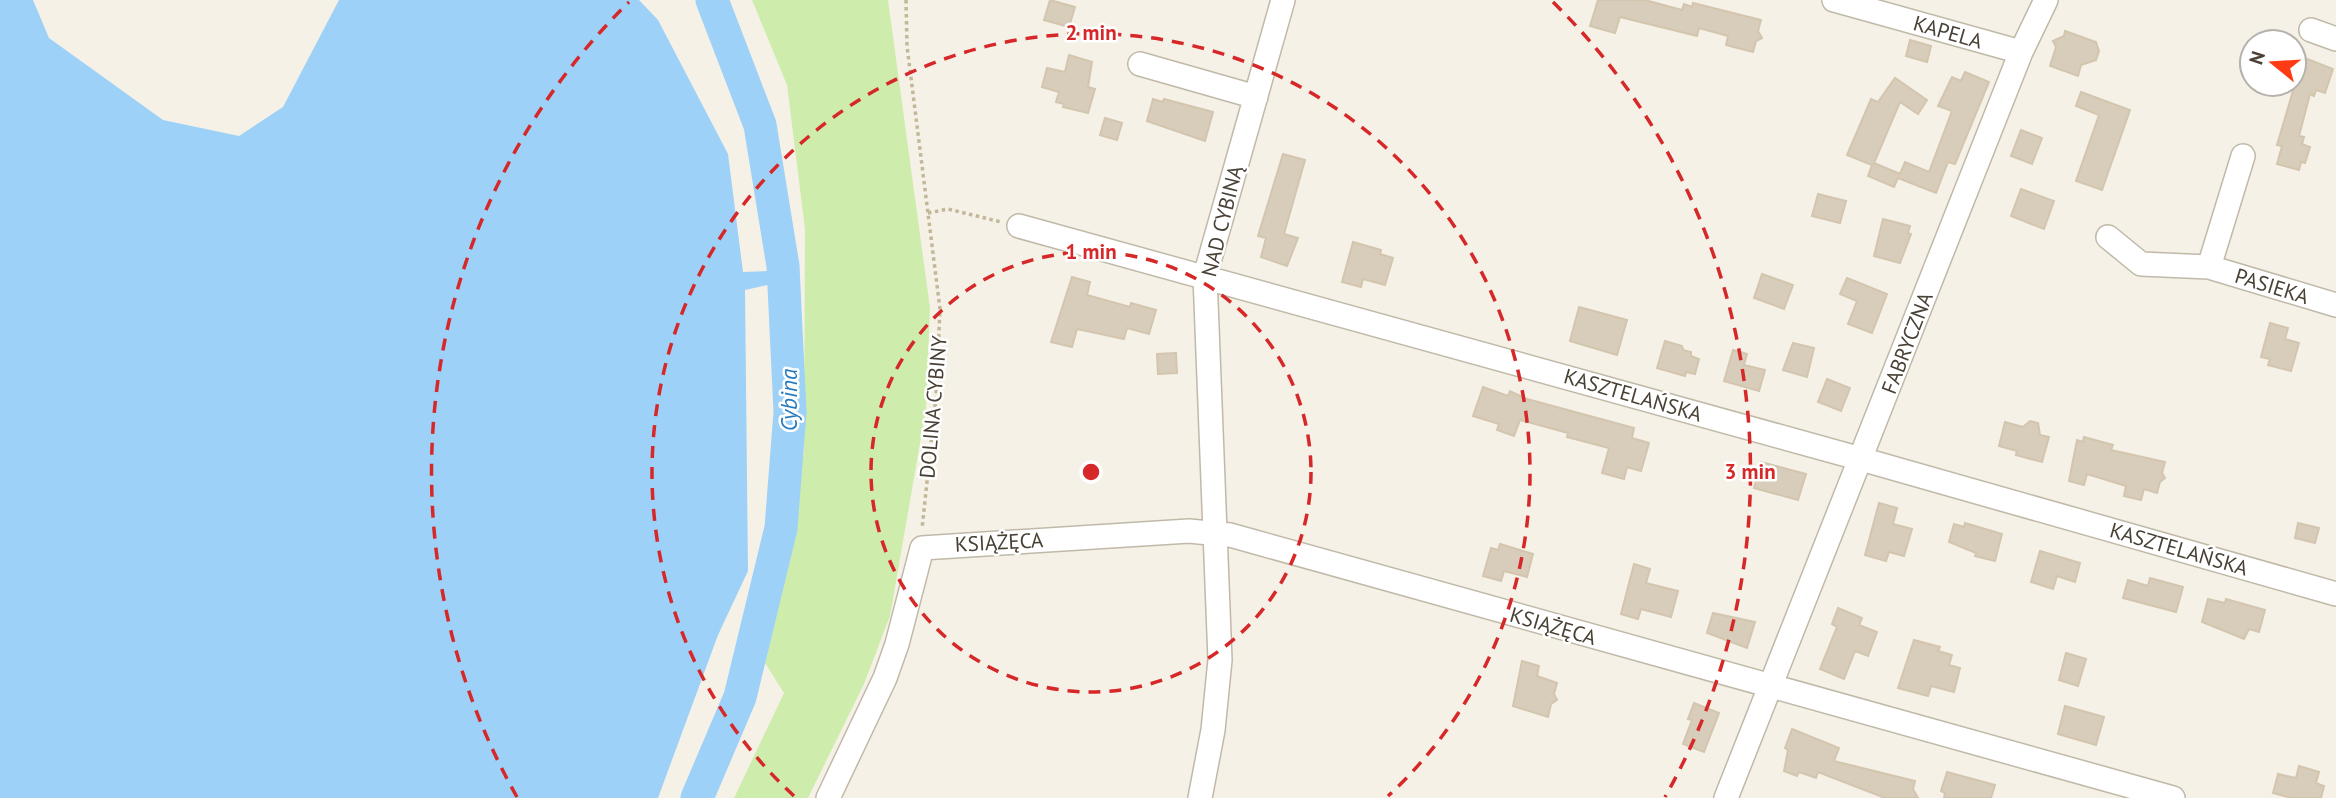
<svg xmlns="http://www.w3.org/2000/svg" width="2336" height="798" font-family="'PT Sans',sans-serif">
<style>
.green{fill:#ceedac}
.water{fill:#9ed1f7}
.lines{fill:none;stroke-linecap:round;stroke-linejoin:round}
.river{stroke:#9ed1f7;stroke-width:33}
.building{fill:#d8cdbb;stroke:#d3c5ae;stroke-width:2}
.minor-casing{stroke:#c1b9a8;stroke-width:26}
.path{stroke:#c4b698;stroke-width:3.5;stroke-dasharray:3.5 3.5;stroke-linecap:butt}
.minor{stroke:#fff;stroke-width:23}
.ring{fill:none;stroke:#d62828;stroke-width:3.5;stroke-dasharray:12 9}
.labels{text-anchor:middle;dominant-baseline:central;stroke-width:5;stroke-linejoin:round;paint-order:stroke}
.street-label{font-size:21px;fill:#494135;stroke:#fff}
.water-label{font-size:23px;font-style:italic;fill:#247abf;stroke:#fff}
.centre{fill:#d62828;stroke:#fff;stroke-width:3.5}
.ring-label{font-size:21px;text-anchor:middle;font-weight:bold;fill:#d62828;stroke:#fff;stroke-width:5;stroke-linejoin:round;paint-order:stroke}
</style>
<rect width="100%" height="100%" fill="#f5f1e7"/>
<path class="green" d="M752 0H888L930 308 926 409 890 616 864 684 808 798H734L784 693 765 663 804 451 805 229 787 85Z"/>
<path class="water" d="M0 0H33L49 38 163 120 239 136 283 107 339 0H639L658 20 728 154 743 272 770 271 772 284 745 290 748 571 718 635 658 798H0Z"/>
<g class="lines">
<path class="river" d="M697 798 740 697 781 528 790 412 783 266 760 125 712 0"/>
</g>
<path class="building" d="M1050 0 1075 7 1069 27 1044 20Z
M1598 0H1645L1682 10 1684 4 1692 7 1693 3 1761 20 1758 31 1762 38 1756 41 1753 52 1726 45 1728 36 1699 28 1697 36 1620 17 1615 33 1590 26Z
M2065 31 2096 42 2099 51 2096 60 2081 65 2078 76 2050 66 2056 47 2053 41 2064 36Z
M1910 40 1931 46 1927 62 1906 56Z
M1069 55 1092 62 1088 87 1095 89 1088 113 1063 107 1064 104 1056 102 1059 92 1042 87 1047 68 1065 72Z
M2297 55 2333 69 2325 93 2316 90 2314 96 2310 94 2299 136 2304 137 2302 144 2310 147 2305 163 2301 162 2299 170 2277 164 2282 146 2277 145 2298 74 2294 73Z
M1965 72 1989 82 1955 164 1948 162 1936 193 1898 178 1894 187 1868 176 1872 165 1847 155 1871 99 1878 102 1895 78 1927 100 1918 114 1900 102 1874 163 1900 174 1905 162 1929 172 1952 111 1938 106 1952 77 1961 81Z
M2081 92 2130 110 2102 190 2076 181 2099 115 2076 106Z
M1153 99 1163 102 1164 99 1213 112 1205 141 1147 121Z
M1105 118 1122 123 1117 140 1100 135Z
M2021 130 2042 138 2032 164 2011 156Z
M1283 154 1305 160 1284 234 1298 238 1287 266 1261 257 1266 238 1258 236Z
M2021 189 2054 201 2044 229 2011 216Z
M1818 194 1846 201 1840 223 1812 216Z
M1883 219 1910 226 1908 233 1911 234 1900 263 1874 256Z
M1353 242 1381 250 1380 254 1393 258 1385 285 1363 279 1361 287 1342 282Z
M1762 274 1793 285 1784 309 1754 298Z
M1072 277 1090 282 1087 295 1130 307 1131 303 1156 310 1149 334 1127 328 1124 339 1077 329 1072 347 1051 342Z
M1847 278 1887 294 1872 333 1848 324 1857 301 1840 294Z
M1579 307 1627 320 1617 355 1570 341Z
M2270 323 2288 328 2285 339 2299 343 2291 371 2268 365 2270 359 2261 357Z
M1665 341 1682 346 1683 350 1691 352V356L1699 359 1695 374 1686 372 1685 376 1657 368Z
M1793 343 1814 348 1807 377 1783 370Z
M1733 350 1747 354 1744 365 1765 370 1759 391 1724 381Z
M1176 353 1177 373 1158 374 1157 354Z
M1827 379 1850 388 1841 411 1818 402Z
M1483 387 1508 396 1510 391 1527 399 1634 428 1632 438 1649 443 1641 471 1627 467 1624 479 1602 473 1609 448 1567 437 1568 433 1520 420 1514 436 1497 430 1499 424 1473 416Z
M2030 421 2038 423 2040 435 2049 437 2042 462 2016 455 2017 451 1999 446 2005 422 2023 427Z
M2084 437 2113 445 2111 450 2165 462 2162 473 2165 478 2160 482 2157 493 2144 489 2141 500 2124 496 2126 486 2087 474 2084 485 2069 481 2077 440 2083 442Z
M1761 462 1806 474 1798 500 1754 488Z
M1879 503 1897 508 1893 524 1912 529 1904 556 1889 552 1886 561 1865 555Z
M1965 523 2002 534 1995 561 1975 556 1976 553 1949 542 1954 524 1964 527Z
M2298 523 2319 528 2315 543 2295 538Z
M1500 544 1533 554 1527 577 1504 571 1501 581 1483 576 1491 548 1498 550Z
M2040 551 2080 563 2075 582 2057 576 2053 589 2031 582Z
M1634 564 1650 569 1646 583 1678 591 1671 617 1641 609 1638 619 1621 614Z
M2150 578 2183 587 2176 612 2123 598 2128 580 2148 586Z
M2208 599 2225 603 2226 599 2265 610 2259 632 2249 629 2244 639 2202 622Z
M1838 608 1862 618 1859 625 1877 632 1868 656 1855 651 1844 679 1820 669 1837 627 1832 624Z
M1713 613 1755 622 1747 648 1707 633Z
M1914 640 1940 647 1938 651 1952 655 1949 665 1960 668 1954 692 1931 686 1928 696 1898 688Z
M2066 653 2086 659 2078 686 2059 680Z
M1522 661 1539 666 1537 676 1557 683 1554 694 1557 700 1551 704 1548 717 1513 706Z
M1694 703 1719 713 1704 752 1683 744 1692 720 1688 719Z
M2065 706 2104 717 2096 745 2058 734Z
M1792 729 1839 748 1834 761 1915 781 1913 789 1918 798H1885L1818 772 1816 778 1799 772 1797 776 1784 771 1788 750 1785 748Z
M2299 766 2319 772 2316 783 2324 786 2321 798H2292L2273 793 2278 774 2296 778Z
M1947 772 1995 785 1991 798H1944L1945 793 1941 791Z"/>
<g class="lines">
<defs>
<path id="minor" d="M1834 0 2021 52
M2311 30 2336 39
M1140 64 1256 97
M1019 226 1861 459 2336 594
M2108 237 2141 264 2209 267 2336 305
M2209 267 2243 156
M828 798 885 678 897 644 922 548 1189 531 1230 535 2173 798
M1200 798 1213 730 1220 660 1205 276 1283 0
M1726 798 2021 52 2046 0"/>
</defs>
<use href="#minor" class="minor-casing"/>
<path class="path" d="M906 0 907 46 940 309 936 397 922 529
M928 213 948 209 1001 222"/>
<use href="#minor" class="minor"/>
</g>
<g class="ring">
<circle cx="1091" cy="472" r="220"/>
<path d="M794 796A439 439 0 1 1 1388 796"/>
<path d="M517 797A659 659 0 0 1 629 2M1553 2A659 659 0 0 1 1665 797"/>
</g>
<g class="labels">
<g class="street-label">
<text transform="translate(1948 32) rotate(16)">KAPELA</text>
<text transform="translate(1222 221) rotate(-76)">NAD CYBINĄ</text>
<text transform="translate(2272 286) rotate(17)">PASIEKA</text>
<text transform="translate(1907 343) rotate(-69)">FABRYCZNA</text>
<text transform="translate(1633 395) rotate(16)">KASZTELAŃSKA</text>
<text transform="translate(933 407) rotate(-85)">DOLINA CYBINY</text>
<text transform="translate(999 542) rotate(-3)">KSIĄŻĘCA</text>
<text transform="translate(2179 549) rotate(16)">KASZTELAŃSKA</text>
<text transform="translate(1553 626) rotate(16)">KSIĄŻĘCA</text>
</g>
<g class="water-label">
<text transform="translate(788 400) rotate(-90)">Cybina</text>
</g>
</g>
<circle cx="1091" cy="472" r="10" class="centre"/>
<g class="ring-label">
<text x="1091" y="40">2 min</text>
<text x="1091" y="259">1 min</text>
<text x="1750" y="479">3 min</text>
</g>
<g transform="translate(2273 63) rotate(288)"><circle r="33" fill="#ffffff" stroke="#b6b3ae" stroke-width="2"/>
<path d="M0-5L12 26L0 18L-12 26Z" fill="#ff3b14"/>
<text y="-10" font-size="19" font-weight="bold" text-anchor="middle" fill="#494135">N</text>
</g>
</svg>
